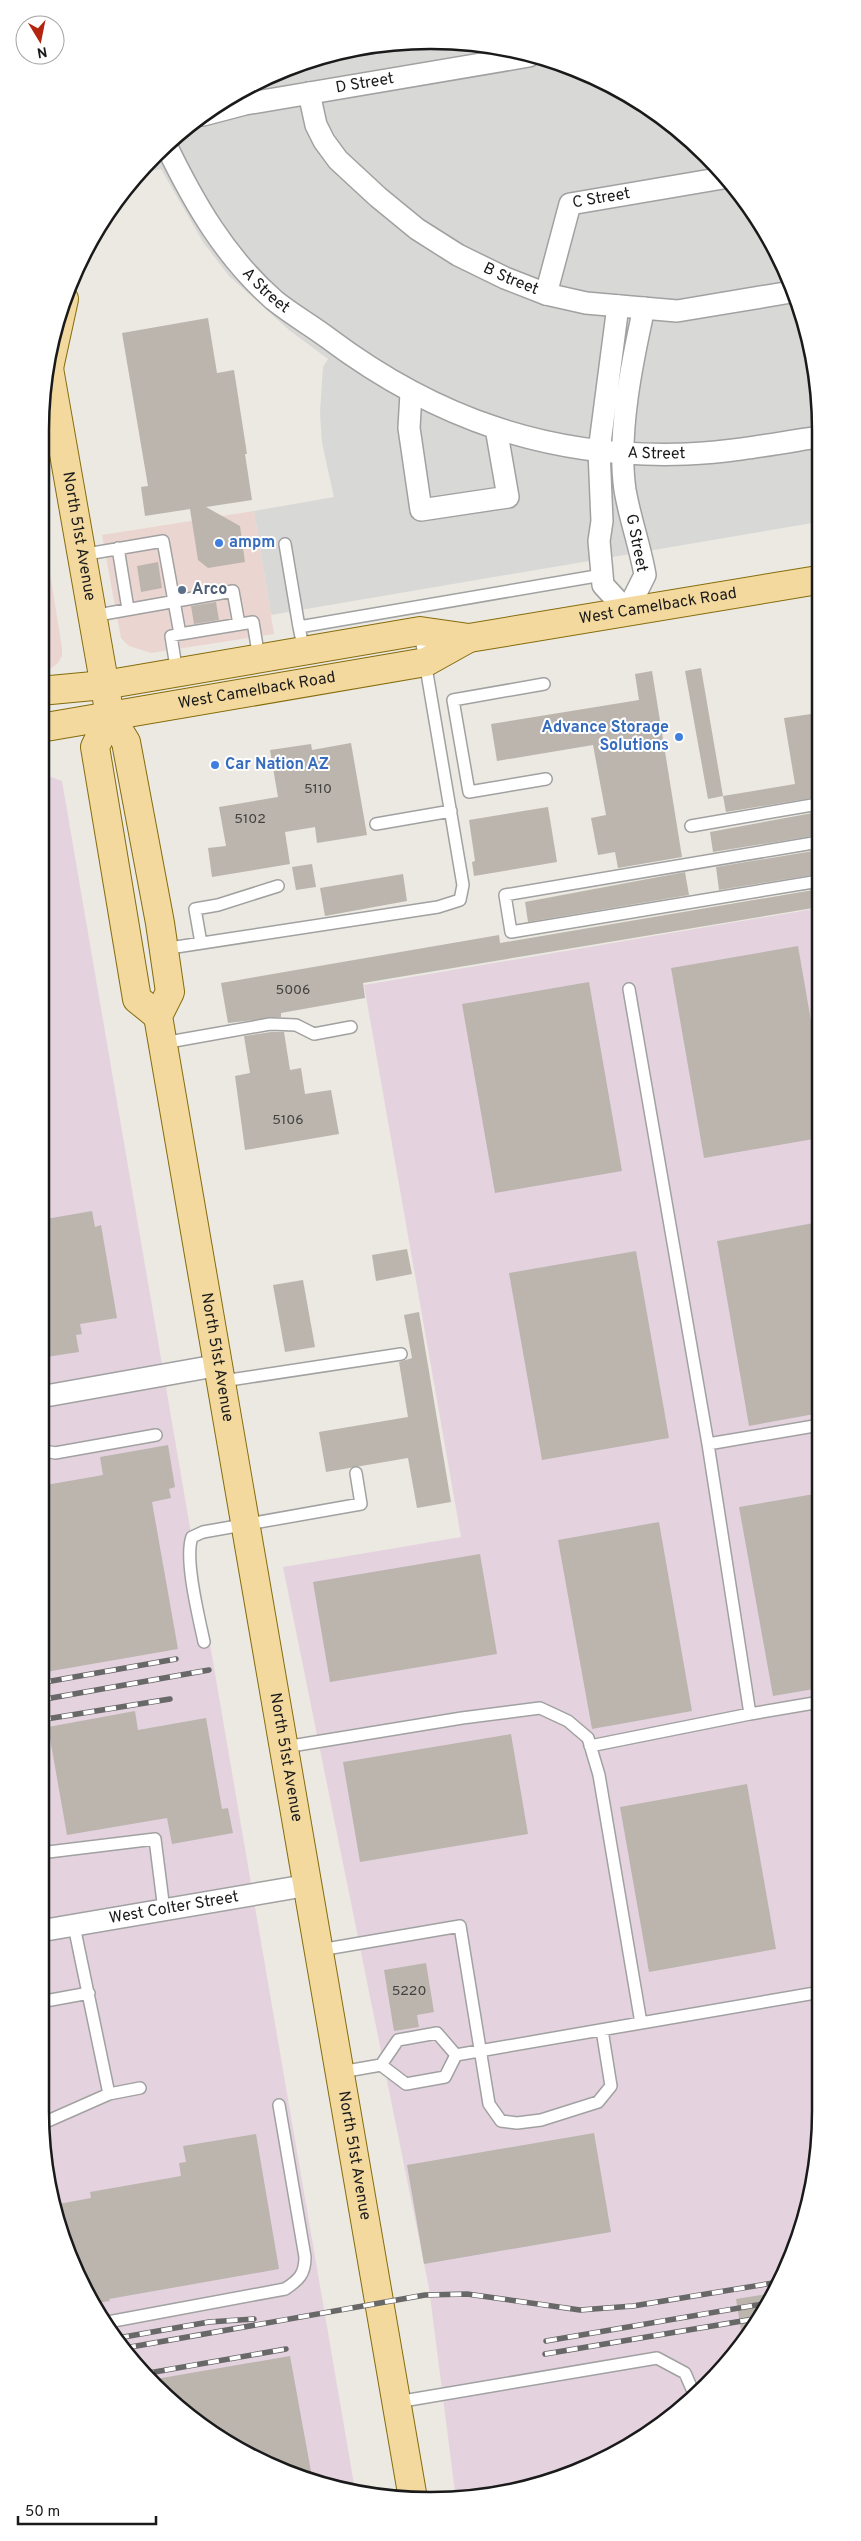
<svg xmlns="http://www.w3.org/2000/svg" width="861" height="2541" font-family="Overpass,sans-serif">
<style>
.residential{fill:#d8d8d7}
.commercial{fill:#ebd5d0}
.industrial{fill:#e4d3df}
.building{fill:#bbb5ae}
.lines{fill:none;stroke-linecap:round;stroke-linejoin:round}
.lane-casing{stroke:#a1a1a1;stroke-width:14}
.street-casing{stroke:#a1a1a1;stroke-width:24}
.primary-casing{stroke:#856c0c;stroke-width:30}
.lane{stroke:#fff;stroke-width:11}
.street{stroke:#fff;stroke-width:21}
.primary{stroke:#f3d99e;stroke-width:28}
.rail-casing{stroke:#686868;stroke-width:5.5}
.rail{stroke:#fff;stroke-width:4;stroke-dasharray:11;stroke-linecap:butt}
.shop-dot{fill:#3f7fe0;stroke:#fff;stroke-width:2}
.service-dot{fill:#5c6f8a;stroke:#fff;stroke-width:2}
.labels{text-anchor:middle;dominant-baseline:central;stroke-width:4;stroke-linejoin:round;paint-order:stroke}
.number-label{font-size:14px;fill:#42413f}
.street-label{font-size:16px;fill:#1a1a1a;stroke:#fff}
.shop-label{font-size:16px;font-weight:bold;fill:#366cbe;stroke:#fff;text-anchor:start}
.service-label{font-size:16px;font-weight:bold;fill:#4e5e75;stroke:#fff;text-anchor:start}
.rim{fill:none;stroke:#1a1a1a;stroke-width:2.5}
</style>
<rect width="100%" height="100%" fill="#ebe9e1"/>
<path class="residential" d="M431 40 507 48 625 92 707 155 781 258 818 379V522L271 615 254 511 334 497 322 443 320 413 323 367 328 359 289 330 229 276 203 242 161 169 139 173 155 154 214 106 281 70 355 47Z"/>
<path class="commercial" d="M40 511 62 648V656L58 663 47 671 40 672Z
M254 511 274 634 151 653 129 646 121 638 102 535Z"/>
<path class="industrial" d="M40 773 62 781 355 2490 258 2461 193 2420 137 2368 70 2260 47 2186 40 2110Z
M819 908 821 2110 813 2187 791 2260 755 2328 707 2386 648 2435 531 2488 456 2500 429 2288 283 1567 461 1537 364 985Z"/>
<path class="building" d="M208 318 217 373 234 370 247 454H245L252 500 206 507 240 526 245 562 208 568 198 560 190 509 145 516 141 487 148 486 122 333Z
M158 562 162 588 141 592 137 566Z
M216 602 219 620 194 624 191 606Z
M701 668 723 796 708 799 685 671Z
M652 671 682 857 618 868 615 852 598 855 591 818 606 815 593 745 497 761 491 724 639 700 635 674Z
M818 713V797L726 812 723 796 795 784 784 718Z
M351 743 367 835 317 843 315 827 285 832 290 864 212 877 208 848 226 846 219 807 278 797 270 750 311 744 312 750Z
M548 807 557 862 474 876 472 862 475 861 469 820Z
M818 812 819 835 713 852 710 832Z
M819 850V874L719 890 716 867Z
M312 864 316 887 296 890 292 867Z
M685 872 689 895 528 922 525 902Z
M403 874 407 901 325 916 320 888Z
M819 889V907L363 983 365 998 281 1013V1017L228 1023 221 983 499 935 500 943Z
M798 946 819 1067V1138L704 1158 671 968Z
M589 982 622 1171 495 1193 462 1004Z
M271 1032H284L290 1070 301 1068 305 1094 331 1090 339 1134 245 1150 235 1076 250 1073 244 1036Z
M92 1211 95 1227 101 1225 117 1318 80 1324 82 1334 76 1335 79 1352 40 1358V1220Z
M819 1222 820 1413 749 1426 717 1241Z
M407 1249 412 1274 376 1281 372 1255Z
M636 1251 669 1438 542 1460 509 1273Z
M303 1280 315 1347 285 1352 273 1285Z
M419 1312 451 1502 417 1508 408 1458 326 1472 319 1432 408 1417 399 1362 412 1358 404 1315Z
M168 1445 175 1487 169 1489 171 1498 152 1502 178 1649 40 1673V1486L103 1475 100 1457Z
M820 1493V1688L773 1696 739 1507Z
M659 1522 692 1711 592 1729 558 1540Z
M480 1554 497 1654 330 1682 313 1582Z
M135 1711 138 1730 206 1718 222 1809 228 1808 233 1833 172 1844 167 1818 67 1835 48 1727Z
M511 1734 528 1834 360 1862 343 1762Z
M747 1784 776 1949 649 1972 620 1807Z
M426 1963 434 2012 417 2015 419 2027 394 2031 384 1970Z
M594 2133 611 2232 424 2264 407 2165Z
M256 2134 279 2269 109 2299 110 2301 97 2303 70 2260 53 2205 91 2198 90 2192 181 2176 179 2163 186 2162 183 2146Z
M774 2293 755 2328 743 2342 736 2299Z
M290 2356 312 2477 258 2461 193 2420 150 2380Z"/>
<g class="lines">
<defs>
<path id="lane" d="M285 544 299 627
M118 548 128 609
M81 555 163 541 180 634
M92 616 233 591 239 624
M304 651 299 627 602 575
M177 673 171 636 180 634 253 622 259 658
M544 684 453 700 469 792 546 779
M376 824 451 811
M691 826 818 804
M819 842 505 895 511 932 819 881
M201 943 195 909 218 905 278 886
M163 949 438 907 460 900 463 885 420 632
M629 989 708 1444 820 1425
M163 1043 270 1024 296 1025 314 1034 351 1027
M223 1381 401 1354
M708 1444 750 1714
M40 1446 45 1451 55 1453 156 1435
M204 1642C199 1618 184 1559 192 1537L203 1532 361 1504 356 1473
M590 1746 750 1714 820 1702
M285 1747 462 1718 540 1708 568 1721 588 1738 599 1775 641 2023 456 2055
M40 1853 155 1839 164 1910
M74 1926 109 2094 140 2088
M320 1950 460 1926 489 2104 501 2121 517 2123 541 2120 598 2102 611 2086 602 2030
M40 2002 89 1993
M641 2023 821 1992
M381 2065 406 2084 445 2077 456 2055
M341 2072 381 2065 398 2040 437 2033 456 2055
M41 2124 109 2094
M108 2322 285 2289C299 2280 305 2274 305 2257L279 2105
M397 2402 657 2358 685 2373 695 2396"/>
<g id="street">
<path id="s1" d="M309 93 316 125 324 141 338 160 378 197 417 229 458 255 505 278 546 294 586 303 677 311 791 292"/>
<path id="s2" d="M203 115 245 104 529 56"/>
<path id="s3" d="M166 145C194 203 225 257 274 300 291 314 311 325 328 338 436 419 551 459 687 454 731 452 774 444 818 437"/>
<path id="s4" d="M546 294 570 204 723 178"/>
<path d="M618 306 599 451 602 521 599 541 603 585 627 611 645 575C640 546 630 519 625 490 617 434 632 362 644 308"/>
<path d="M411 393 409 428 421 510 508 497 496 428"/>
<path d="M40 1397 220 1365"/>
<path id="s5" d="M40 1931 309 1885"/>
</g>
<g id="primary">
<path id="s6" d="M47 357 110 716 126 742 160 923 170 992 158 1016 413 2499"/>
<path d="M49 368 64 299"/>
<path id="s7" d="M40 691 104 685 420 631 469 638 818 580"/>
<path d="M110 716 95 747 137 999 158 1016"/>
<path id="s8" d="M40 728 426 662 469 638"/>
</g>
</defs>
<use href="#lane" class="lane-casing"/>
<use href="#street" class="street-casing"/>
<use href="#primary" class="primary-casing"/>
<use href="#lane" class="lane"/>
<use href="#street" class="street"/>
<use href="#primary" class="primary"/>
<defs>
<path id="rail" d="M40 1683 176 1659
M40 1700 209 1670
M40 1720 170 1699
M118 2338 209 2322 254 2319
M546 2341 768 2303
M125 2348 425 2295 467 2294 580 2310 633 2306 779 2282
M545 2354 760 2318
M143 2374 286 2349"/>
</defs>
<use href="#rail" class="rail-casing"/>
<use href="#rail" class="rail"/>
</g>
<g class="shop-dot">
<circle cx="219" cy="543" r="5"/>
<circle cx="679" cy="737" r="5"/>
<circle cx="215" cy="765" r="5"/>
</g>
<circle class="service-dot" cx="182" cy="590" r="5"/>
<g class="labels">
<g class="number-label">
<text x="318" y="789">5110</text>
<text x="250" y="819">5102</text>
<text x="293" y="990">5006</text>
<text x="288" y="1120">5106</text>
<text x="409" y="1991">5220</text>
</g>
<g class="street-label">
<text stroke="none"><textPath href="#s2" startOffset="165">D Street</textPath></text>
<text stroke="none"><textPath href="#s4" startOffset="125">C Street</textPath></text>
<text stroke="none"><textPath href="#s1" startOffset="286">B Street</textPath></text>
<text stroke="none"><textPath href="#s3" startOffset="178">A Street</textPath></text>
<text stroke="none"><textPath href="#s3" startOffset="611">A Street</textPath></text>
<text stroke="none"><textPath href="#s6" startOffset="182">North 51st Avenue</textPath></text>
<text transform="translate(636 543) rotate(79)">G Street</text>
<text stroke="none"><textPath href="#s7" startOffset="626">West Camelback Road</textPath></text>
<text stroke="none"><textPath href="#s8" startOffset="220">West Camelback Road</textPath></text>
<text stroke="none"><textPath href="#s6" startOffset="1022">North 51st Avenue</textPath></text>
<text stroke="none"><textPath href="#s6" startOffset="1428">North 51st Avenue</textPath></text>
<text stroke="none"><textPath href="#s5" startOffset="136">West Colter Street</textPath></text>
<text stroke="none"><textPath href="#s6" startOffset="1832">North 51st Avenue</textPath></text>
</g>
<g class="shop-label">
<text x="229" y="543">ampm</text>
<text x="669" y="728" text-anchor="end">Advance Storage<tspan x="669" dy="18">Solutions</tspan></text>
<text x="225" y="765">Car Nation AZ</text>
</g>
<g class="service-label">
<text x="192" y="590">Arco</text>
</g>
</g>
<path d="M0 0H861V2541H0ZM430 49H431A381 381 0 0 1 812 430V2111A381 381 0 0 1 431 2492H430A381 381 0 0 1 49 2111V430A381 381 0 0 1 430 49Z" fill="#fff" fill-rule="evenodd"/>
<path class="rim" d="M430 49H431A381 381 0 0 1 812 430V2111A381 381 0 0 1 431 2492H430A381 381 0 0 1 49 2111V430A381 381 0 0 1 430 49Z"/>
<g transform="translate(40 40) rotate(170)"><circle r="24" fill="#ffffff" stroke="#a3a3a3"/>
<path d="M0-4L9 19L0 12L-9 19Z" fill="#b42510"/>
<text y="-8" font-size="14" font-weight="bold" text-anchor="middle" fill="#1a1a1a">N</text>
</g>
<path d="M18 2516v8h138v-8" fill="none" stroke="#1a1a1a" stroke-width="2.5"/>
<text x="25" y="2516" font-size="15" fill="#1a1a1a" stroke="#ffffff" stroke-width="4" paint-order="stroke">50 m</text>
</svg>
